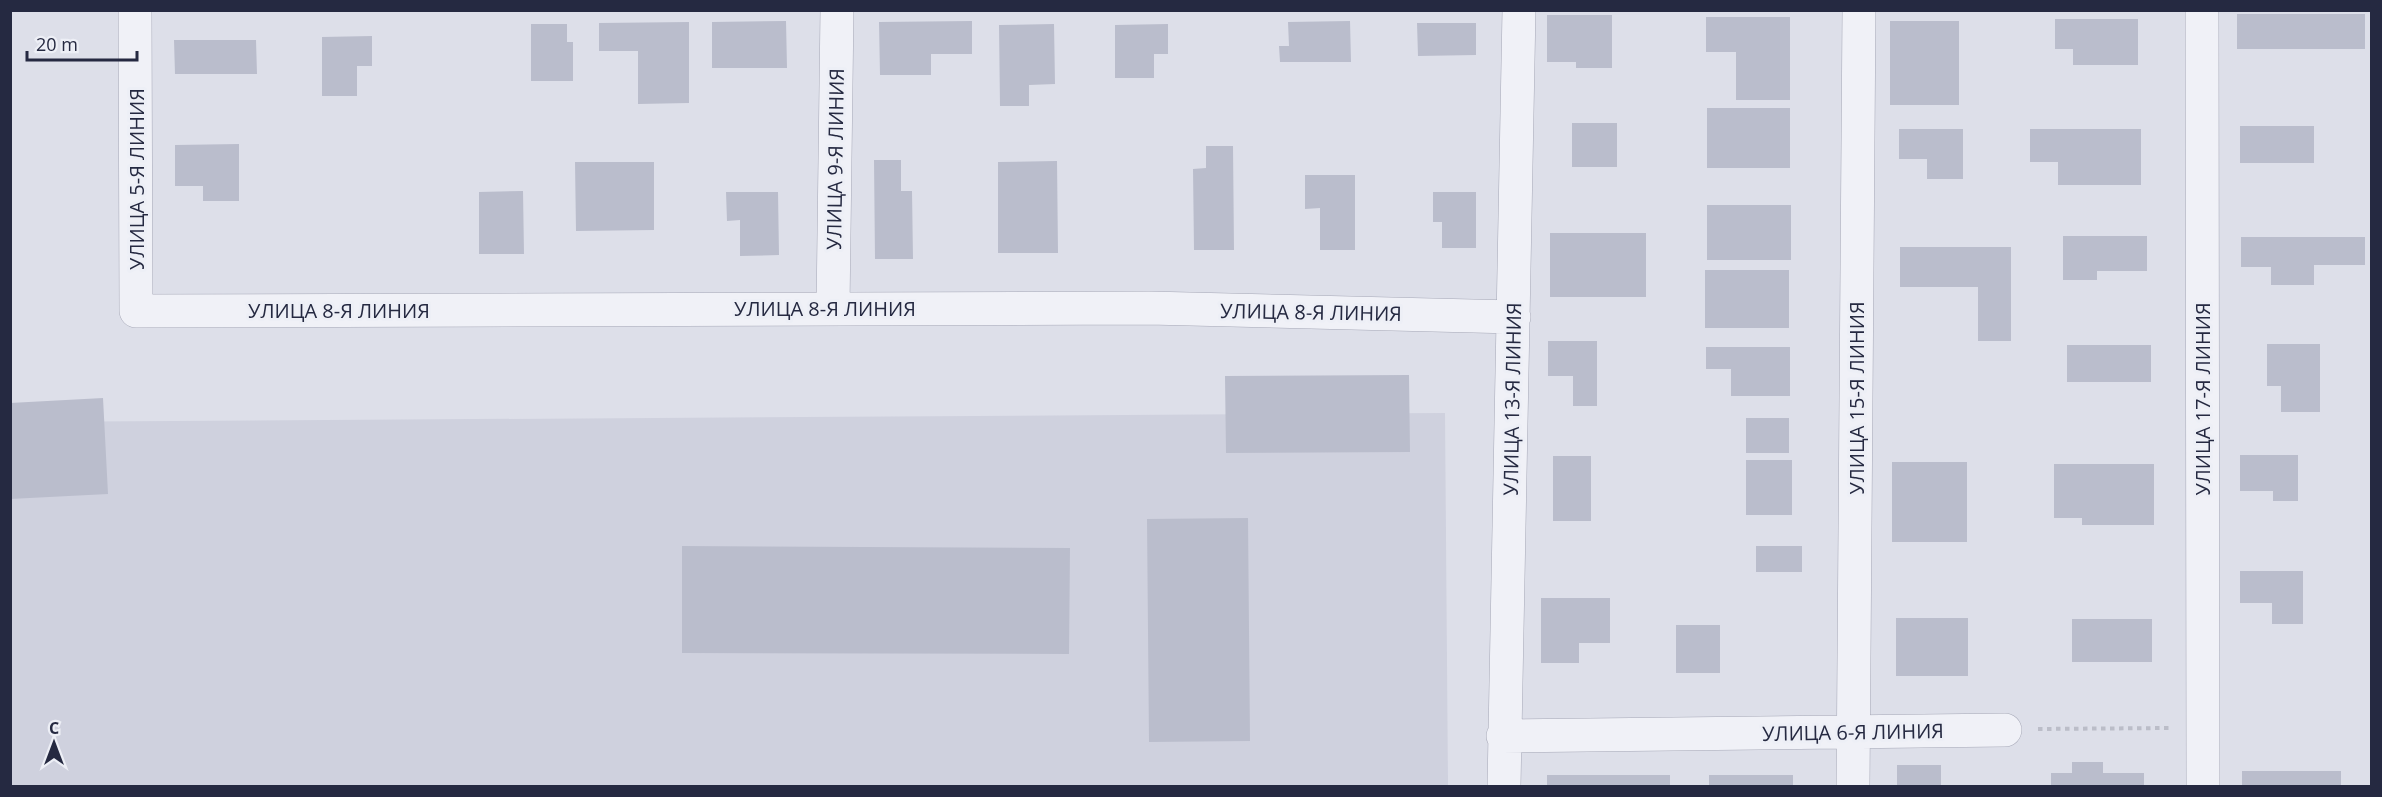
<svg xmlns="http://www.w3.org/2000/svg" width="2382" height="797" font-family="'Open Sans',sans-serif">
<style>
.built{fill:#cfd1de}
.building{fill:#babdcc}
.lines{fill:none;stroke-linecap:round;stroke-linejoin:round}
.minor-casing{stroke:#a6a8b7;stroke-width:34}
.path{stroke:#bbbdc8;stroke-width:4;stroke-dasharray:4.5 4.5;stroke-linecap:butt}
.minor{stroke:#f0f1f7;stroke-width:33}
.labels{text-anchor:middle;dominant-baseline:central;stroke-width:6;stroke-linejoin:round;paint-order:stroke}
.street-label{font-size:20px;fill:#252941;stroke:#edeff6}
</style>
<rect width="100%" height="100%" fill="#dddfe9"/>
<path class="built" d="M1445 413 1448 786H11L10 422Z"/>
<path class="building" d="M2237 14H2365V49H2237Z
M1547 15H1612V68H1576V62H1547Z
M1706 17H1790V100H1736V52H1706Z
M2055 19H2138V65H2073V49H2055Z
M786 21 787 68H712V22Z
M972 21V54H931V75H880L879 22Z
M1350 21 1351 62H1280L1279 46H1289L1288 22Z
M1890 21H1959V105H1890Z
M689 22V103L638 104V51H599V23Z
M1417 23H1476V55L1418 56Z
M531 24H567V42H573V81H531Z
M1054 24 1055 84 1029 85V106H1000L999 25Z
M1168 24V54H1154V78H1115V25Z
M372 36V66H357V96H322V37Z
M174 40H256L257 74H175Z
M1707 108H1790V168H1707Z
M1572 123H1617V167H1572Z
M2240 126H2314V163H2240Z
M1899 129H1963V179H1927V159H1899Z
M2030 129H2141V185H2058V162H2030Z
M239 144V201H203V186H175V145Z
M1206 146H1233L1234 250H1194L1193 169 1206 168Z
M874 160H901V191H912L913 259H875Z
M1057 161 1058 253H998V162Z
M575 162H654V230L576 231Z
M1305 175H1355V250H1320V208L1305 209Z
M523 191 524 254H479V192Z
M726 192H778L779 255 740 256V220L727 221Z
M1433 192H1476V248H1442V222H1433Z
M1707 205H1791V260H1707Z
M1550 233H1646V297H1550Z
M2063 236H2147V271H2097V280H2063Z
M2241 237H2365V265H2314V285H2271V267H2241Z
M1900 247H2011V341H1978V287H1900Z
M1705 270H1789V328H1705Z
M1548 341H1597V406H1573V376H1548Z
M2267 344H2320V412H2281V386H2267Z
M2067 345H2151V382H2067Z
M1706 347H1790V396H1731V369H1706Z
M1409 375 1410 452 1226 453 1225 376Z
M103 398 108 494 10 499V403Z
M1746 418H1789V453H1746Z
M2240 455H2298V501H2273V491H2240Z
M1553 456H1591V521H1553Z
M1746 460H1792V515H1746Z
M1892 462H1967V542H1892Z
M2054 464H2154V525H2082V518H2054Z
M1248 518 1250 741 1149 742 1147 519Z
M682 546 1070 548 1069 654 682 653Z
M1756 546H1802V572H1756Z
M2240 571H2303V624H2272V603H2240Z
M1541 598H1610V643H1579V663H1541Z
M1896 618H1968V676H1896Z
M2072 619H2152V662H2072Z
M1676 625H1720V673H1676Z
M2072 762H2103V773H2144V786H2051V773H2072Z
M1897 765H1941V786H1897Z
M2242 771H2341V786H2242Z
M1547 775H1670V786H1547Z
M1709 775H1793V786H1709Z"/>
<g class="lines">
<defs>
<path id="minor" d="M135 10 136 311 1149 308 1514 317
M2202 10 2203 786
M833 308 837 10
M1503 736 2005 730
M1504 786 1519 10
M1853 786 1859 10"/>
</defs>
<use href="#minor" class="minor-casing"/>
<path class="path" d="M2038 729 2169 728"/>
<use href="#minor" class="minor"/>
</g>
<g class="labels">
<g class="street-label">
<text transform="translate(835 159) rotate(-89)">УЛИЦА 9-Я ЛИНИЯ</text>
<text transform="translate(136 179) rotate(-90)">УЛИЦА 5-Я ЛИНИЯ</text>
<text x="825" y="308">УЛИЦА 8-Я ЛИНИЯ</text>
<text x="339" y="310">УЛИЦА 8-Я ЛИНИЯ</text>
<text transform="translate(1311 312) rotate(1)">УЛИЦА 8-Я ЛИНИЯ</text>
<text transform="translate(1856 398) rotate(-90)">УЛИЦА 15-Я ЛИНИЯ</text>
<text transform="translate(1512 399) rotate(-89)">УЛИЦА 13-Я ЛИНИЯ</text>
<text transform="translate(2202 399) rotate(-90)">УЛИЦА 17-Я ЛИНИЯ</text>
<text transform="translate(1853 732) rotate(-1)">УЛИЦА 6-Я ЛИНИЯ</text>
</g>
</g>
<rect width="2382" height="797" fill="none" stroke="#252941" stroke-width="24"/>
<g transform="translate(54 743)" stroke="#edeff6" stroke-width="4.5" paint-order="stroke">
<path d="M0-4.5L10 22L0 15L-10 22Z" fill="#252941"/>
<text y="-9" font-size="16" font-weight="bold" text-anchor="middle" fill="#252941">С</text>
</g>
<path d="M27 51v9h110v-9" fill="none" stroke="#252941" stroke-width="3"/>
<text x="36" y="51" font-size="18" fill="#252941" stroke="#edeff6" stroke-width="4.5" paint-order="stroke">20 m</text>
</svg>
